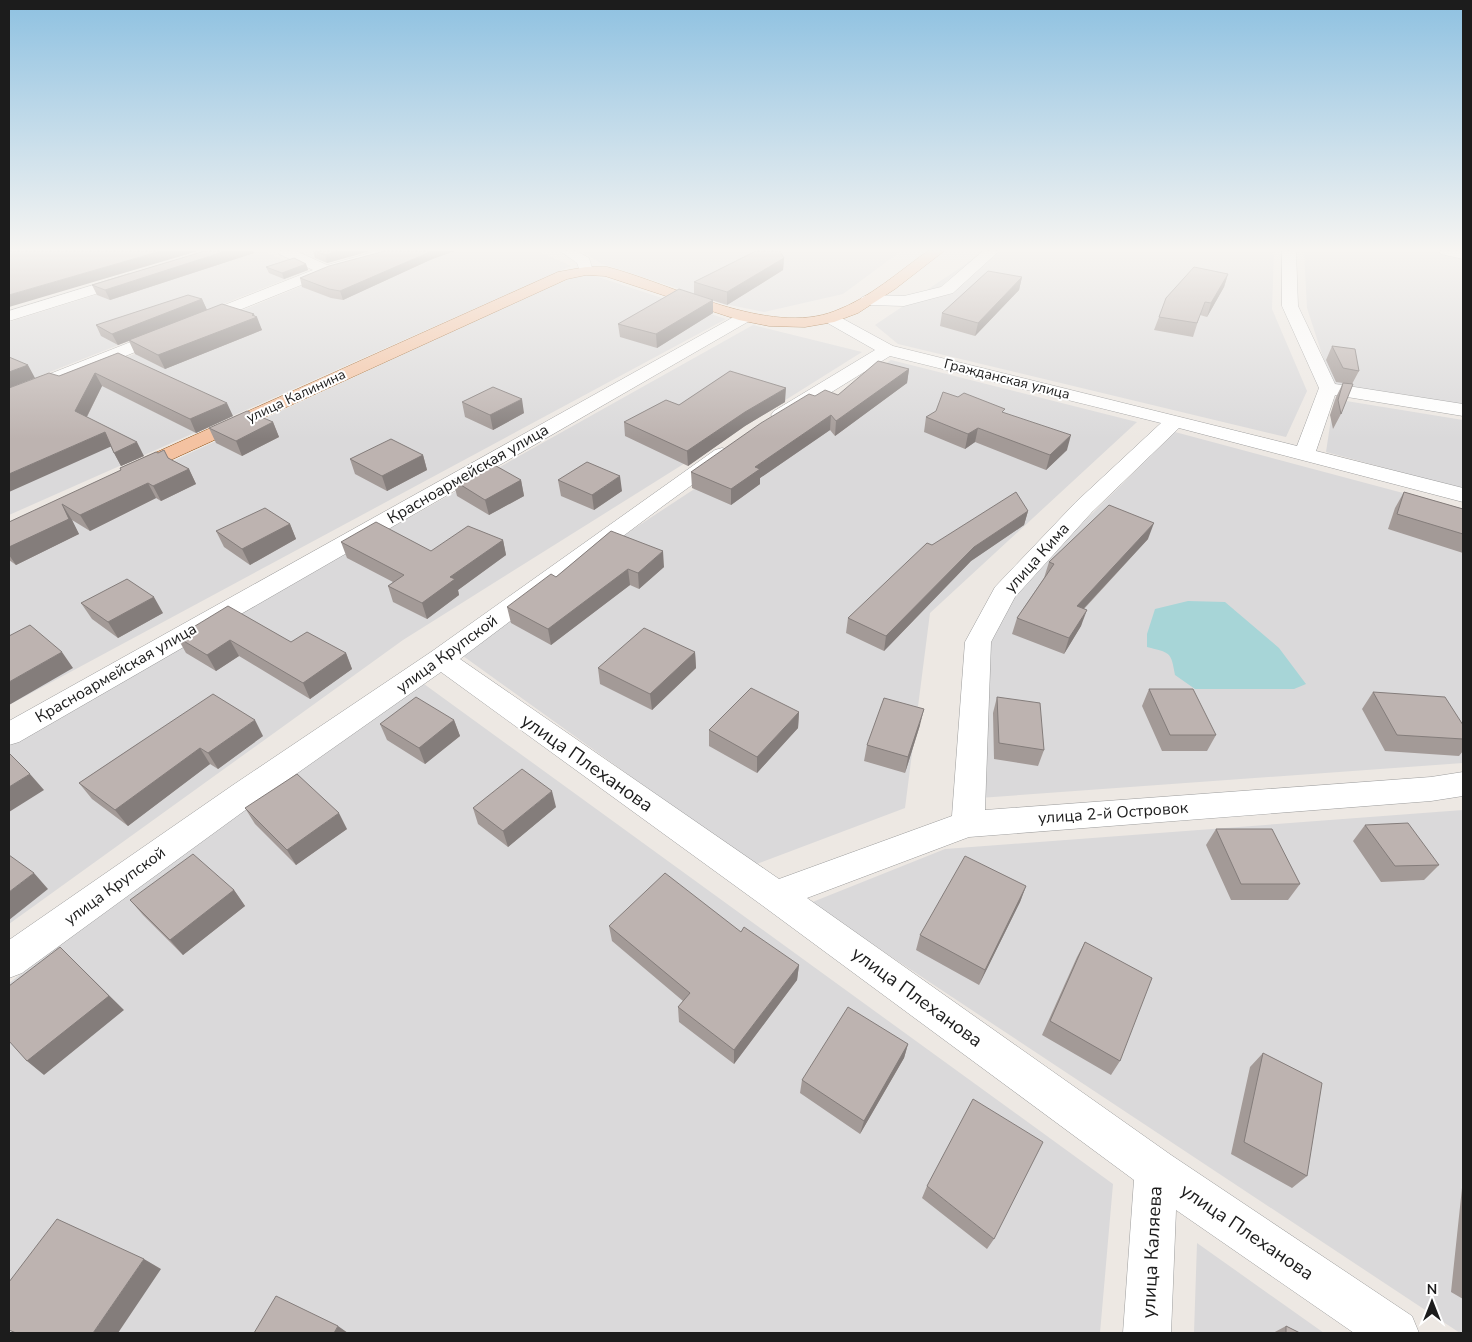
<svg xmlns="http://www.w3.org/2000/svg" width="1472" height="1342" font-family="'Nunito Sans',sans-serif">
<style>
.residential{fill:#dad9da}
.water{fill:#a7d5d7}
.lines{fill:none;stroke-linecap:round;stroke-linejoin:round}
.minor-casing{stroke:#9d9d9d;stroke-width:1}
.major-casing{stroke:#894a0c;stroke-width:1}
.minor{fill:#fff;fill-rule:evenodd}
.major{fill:#f4c2a1;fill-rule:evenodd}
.wall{fill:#a39a97}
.shaded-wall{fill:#847d7b}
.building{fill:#bdb3b0;stroke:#847d7b}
.labels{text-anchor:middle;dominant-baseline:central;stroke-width:4;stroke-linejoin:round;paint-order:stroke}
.far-street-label{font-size:14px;fill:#1c1c1c;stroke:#fff}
.street-label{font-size:16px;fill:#1c1c1c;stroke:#fff}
.near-street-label{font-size:19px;fill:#1c1c1c;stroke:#fff}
</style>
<rect width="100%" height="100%" fill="#ede8e3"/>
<path class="residential" d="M236 251H264L307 271 9 388V322Z
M414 251H538L571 266 9 515V405L334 273Z
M582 251H901L843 294 764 312 725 304 600 263Z
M985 251H1274L1272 309 1307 391 1286 437 898 344 875 325Z
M1304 251H1436L1463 257V406L1332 385 1307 308Z
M586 273 726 319 9 705V537L551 286Z
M753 325 862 352 403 640 9 924V742Z
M891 360 1137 422 930 613 905 808 754 865 452 648Z
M1334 399 1463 420V489L1326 452Z
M1175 432 1463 509V763L965 799 977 627Z
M413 676 1113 1184 1100 1333H9V983Z
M1463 810V1333H1460L810 903 945 849Z
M1197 1243 1324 1333H1194Z"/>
<path class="water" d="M1188 601 1225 602 1279 648 1306 684 1294 689H1195L1175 675C1171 651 1170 653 1147 647V634L1155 609Z"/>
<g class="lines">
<defs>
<path id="minor" d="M277 251H296L327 265 377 251H400L398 254 331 273 9 403V390L313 270 279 254Z
M560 251H577L589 258 593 271 591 274H581L577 263Z
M983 251H999L953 293 904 306 868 305 862 303 860 300 862 297 868 295 904 296 941 287Z
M1282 251H1296L1298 306 1335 384 1463 404V416L1335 395 1316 451 1463 488V502L1179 428 1092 512 1015 597 991 642 985 810 1431 777 1463 772V796L1431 801 969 837 807 898 1171 1155 1412 1316 1419 1333H1354L1176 1210 1171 1333H1123L1134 1180 763 906 441 672 255 803 22 973 9 978V940L233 785 431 652 715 450 722 448 729 450 732 454 729 458 663 506 460 659 779 879 952 816 965 642 995 587 1076 502 1161 423 890 356 788 419 781 421 774 419 771 415 774 411 875 350 824 321 822 318 824 315H836L893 346 1297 446 1319 388 1282 306Z
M1439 251H1463V259L1441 254Z
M129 274 134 276 137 279 134 282 9 321V311Z
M745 312 751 314 753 317 751 320 19 742 9 745V721L739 314Z"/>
<path id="major" d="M928 251H944L895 289 858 313 834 322 805 327 769 326 739 320 605 276 586 275 567 279 140 474 133 476 126 474 122 470 126 466 558 272 586 267H607C673 284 769 337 835 311 870 298 898 272 928 251Z"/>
</defs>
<use href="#minor" class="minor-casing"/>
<use href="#major" class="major-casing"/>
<use href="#minor" class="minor"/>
<use href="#major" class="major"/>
</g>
<path class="wall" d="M205 251H253L254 253 110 300 97 295 92 285Z
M313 251H370L327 263 315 258Z
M784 258 783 270 727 305 708 299 713 313 657 348 620 337 618 324 694 294V282Z
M430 260 343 300 331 298 302 287 300 278Z
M306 264 308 270 284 279 269 273 266 267Z
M1228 274 1224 287 1207 317 1200 315 1193 337 1154 330 1159 317Z
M1022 277 1019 290 975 336 940 326 942 313Z
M202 299 207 310 255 316 262 330 165 369 135 354 129 341 118 345 101 336 96 325Z
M1332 346 1359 371 1352 384 1341 414 1333 429 1330 415 1336 397 1343 383 1336 382 1326 360Z
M118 353 233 416 196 433 102 386 87 417 144 456 121 466 111 447 35 378 59 376Z
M909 369 907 383 835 436 830 430 760 478V484L731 505 692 488 691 472 838 395Z
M462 402 524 413 493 430 465 417Z
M785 402 745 426 688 466 625 436 624 422 679 405Z
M1005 413 1067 450 1046 470 975 442 965 449 924 432 926 417Z
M273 422 279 437 242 456 216 443 209 428Z
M423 455 427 470 387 491 355 474 350 459Z
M168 458 189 469 196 484 161 501 156 498 90 531 72 520 79 534 16 565 9 560V522Z
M453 480H521L524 496 489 515 457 496Z
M558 480 622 491 594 510 561 496Z
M1404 492 1463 509V553L1388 529 1395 508Z
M1028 511 1024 525 971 561 884 651 846 633 848 618 932 545Z
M290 524 296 539 250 565 224 547 216 531Z
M611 531 664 567 639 589 630 585 551 645 511 623 507 607 556 577Z
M1148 539 1084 609 1081 626 1064 654 1012 634 1017 618 1044 578 1049 562Z
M503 540 506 555 458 590 459 595 427 619 393 602 388 586 393 582 347 558 341 542 431 551Z
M81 603 163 613 118 638 92 619Z
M177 637 291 642 346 653 352 669 310 699 239 656 216 671 186 653Z
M695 652 696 668 652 710 600 684 598 668Z
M1149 689 1216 735 1207 751H1162L1142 706Z
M1373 692 1463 725V751L1459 756 1385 751 1362 709Z
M997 697 1044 750 1038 766 994 759 993 713Z
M799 712 798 728 757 773 709 746V730Z
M454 720 460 736 425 764 387 740 380 724Z
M920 725 905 773 864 761 867 745Z
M263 736 218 769 210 764 128 826 92 799 79 783 139 743Z
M556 807 508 847 478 824 473 808Z
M245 808 347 829 296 865 255 824Z
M1365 825 1439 865 1424 880 1381 882 1353 841Z
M1216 829 1300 884 1288 900H1231L1206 845Z
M1026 886 1020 902 979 985 916 950 920 935Z
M234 890 245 906 183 955 143 915 130 900Z
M609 926 741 932 799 965 797 980 734 1064 679 1022 678 1007 683 1001 612 941Z
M1085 942 1120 1061 1111 1075 1042 1035 1077 957Z
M908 1044 904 1058 860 1134 800 1093 802 1080Z
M1263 1053 1307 1176 1292 1188 1231 1154 1250 1067Z
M927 1186 994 1239 987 1249 922 1198Z
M1463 1187V1299L1451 1292 1462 1188Z
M1286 1326 1300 1333H1273Z"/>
<path class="shaded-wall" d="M161 251H198L9 307V295Z
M226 251H253L254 253 110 300 105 290Z
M339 251H370L327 263 325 255Z
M432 251H455L430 260 343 300 340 291Z
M784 258 783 270 727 305V292Z
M306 264 308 270 284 279 282 273Z
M1228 274 1224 287 1207 317 1211 303Z
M1022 277 1019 290 975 336 978 323Z
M202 299 207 310 118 345 112 334Z
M713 300V313L657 348 656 334Z
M254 314 255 317H257L262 330 165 369 158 355Z
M28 365 35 378 9 388V372Z
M909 369 907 383 835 436 836 421Z
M95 373 102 386 83 424 75 411Z
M786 388 785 402 745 426 688 466 687 451 745 412Z
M522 399 524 413 493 430 490 415Z
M227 403 233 416 196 433 190 419Z
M831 415 830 430 760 478V484L731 505V489L755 467Z
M273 422 279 437 242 456 236 441Z
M978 428 975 442 965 449 968 434Z
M105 432 112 446 9 492V474Z
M1071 435 1067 450 1046 470 1050 455Z
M137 442 144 456 121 466 114 453Z
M423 455 427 470 387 491 382 476Z
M189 469 196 484 161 501 153 486Z
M620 476 622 491 594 510 592 495Z
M521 480 524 496 489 515 485 500Z
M148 483 156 498 90 531 80 515Z
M62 504 72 520 79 534 16 565 9 555V547Z
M1028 511 1024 525 971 561 884 651 886 636 974 547Z
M1154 523 1148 539 1071 622 1077 606Z
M290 524 296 539 250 565 242 549Z
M503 540 506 555 458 590 459 595 427 619 422 603 450 577Z
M663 551 664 567 639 589 638 573Z
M628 569 630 585 551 645 548 629Z
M154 597 163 613 118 638 108 622Z
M1087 610 1081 626 1064 654 1069 638Z
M230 640 239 656 216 671 207 655Z
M62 652 73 668 9 705V682Z
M695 652 696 668 652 710 650 694Z
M346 653 352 669 310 699 303 683Z
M924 709 920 725 905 773 908 757Z
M799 712 798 728 757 773V757Z
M255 720 263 736 218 769 208 753Z
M454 720 460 736 425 764 419 748Z
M200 748 210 764 128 826 115 810Z
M30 774 44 790 9 812V787Z
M552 791 556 807 508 847 503 831Z
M339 813 347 829 296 865 287 850Z
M34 873 48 889 9 920V892Z
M1026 886 1020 902 979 985 985 970Z
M234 890 245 906 183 955 170 940Z
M60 947 124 1010 44 1075 27 1061Z
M799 965 797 980 734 1064V1050Z
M908 1044 904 1058 860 1134 864 1121Z
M144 1259 161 1269 118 1333H93Z
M338 1326 348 1333H334Z"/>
<path class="building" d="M9 251H161L9 295Z
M205 251H226L105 290 92 285Z
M316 251H339L325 255Z
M385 251H432L340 291 329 289 300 278 329 266Z
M756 251H780L784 258 727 292 694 282Z
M294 258 306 264 282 273 266 267Z
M1194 267 1228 274 1211 303 1205 302 1197 323 1159 317 1166 298Z
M988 271 1022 277 978 323 942 313Z
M679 289 713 300 656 334 618 324Z
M188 295 202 299 112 334 96 325Z
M222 304 254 314 252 315 257 317 158 355 129 340Z
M1332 346 1355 349 1359 371 1343 368Z
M118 353 227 403 190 419 95 373 75 411 137 442 114 453 105 432 9 474V388L49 373 59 376Z
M9 357 28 365 9 372Z
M878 361 909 369 836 421 831 415 755 467 760 469 731 489 691 472 761 423 809 394 815 396 825 390 838 395Z
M730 371 786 388 745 412 687 451 624 422 666 400 679 405Z
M1343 383 1353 384 1341 414 1338 400Z
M493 387 522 399 490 415 462 402Z
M943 392 958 397 964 393 1005 409 1002 412 1071 435 1050 455 978 428 968 434 926 417 936 411Z
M247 411 273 422 236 441 209 428Z
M391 439 423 455 382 476 350 459Z
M164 450 168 458 189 469 153 486 148 483 80 515 62 504 69 519 9 547V522L121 470 120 468 156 452 158 453Z
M489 462 521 480 485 500 453 480Z
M587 462 620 476 592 495 558 480Z
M1016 492 1028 511 974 547 886 636 848 618 927 543 932 545Z
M1404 492 1463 509V534L1397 514Z
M1109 505 1154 523 1077 606 1087 610 1069 638 1017 618 1054 564 1049 562Z
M265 508 290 524 242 549 216 531Z
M376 522 431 551 468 526 503 540 450 577 455 579 422 603 388 586 404 575 341 542Z
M611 531 663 551 638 573 628 569 548 629 507 607 551 574 556 577Z
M127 579 154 597 108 622 81 603Z
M228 606 291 642 307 632 346 653 303 683 230 640 207 655 177 637Z
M30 625 62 652 9 682V636Z
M644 628 695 652 650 694 598 668Z
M751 688 799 712 757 757 709 730Z
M1149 689H1193L1216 735H1170Z
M1373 692 1445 697 1463 725V739L1397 735Z
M213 694 255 720 208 753 200 748 115 810 79 783 139 743Z
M416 697 454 720 419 748 380 724Z
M997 697 1040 703 1044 750 999 743Z
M884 698 924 709 908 757 867 745Z
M9 753 30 774 9 787Z
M522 769 552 791 503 831 473 808Z
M297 774 339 813 287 850 245 808Z
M1408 823 1439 865 1395 866 1365 825Z
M1216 829H1272L1300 884H1241Z
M193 854 234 890 170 940 130 900Z
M9 855 34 873 9 892Z
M965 856 1026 886 985 970 920 935Z
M665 873 741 932 744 927 799 965 734 1050 678 1007 690 993 609 926Z
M1085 942 1152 978 1120 1061 1050 1021Z
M60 947 109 996 27 1061 9 1041V986Z
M848 1007 908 1044 864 1121 802 1080Z
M1263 1053 1322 1083 1307 1176 1244 1142Z
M973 1099 1043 1142 994 1239 927 1186Z
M57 1219 144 1259 93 1333H16L9 1330V1282Z
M276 1296 338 1326 334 1333H254Z
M1286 1326 1300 1333H1286Z"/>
<linearGradient id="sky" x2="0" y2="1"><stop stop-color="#8ec1e1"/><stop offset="0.57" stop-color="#f7f5f2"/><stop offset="1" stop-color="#f7f5f2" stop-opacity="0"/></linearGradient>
<rect width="1472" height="439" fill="url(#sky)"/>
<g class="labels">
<g class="far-street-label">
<text transform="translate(1007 379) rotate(14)">Гражданская улица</text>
<text transform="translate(296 396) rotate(-25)">улица Калинина</text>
</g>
<g class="street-label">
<text transform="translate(468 474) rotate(-30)">Красноармейская улица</text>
<text transform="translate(1037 558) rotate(-48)">улица Кима</text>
<text transform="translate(447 654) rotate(-36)">улица Крупской</text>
<text transform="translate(116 673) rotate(-30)">Красноармейская улица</text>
<text transform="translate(1113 813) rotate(-4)">улица 2-й Островок</text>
<text transform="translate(115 886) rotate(-36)">улица Крупской</text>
</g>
<g class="near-street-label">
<text transform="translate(587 763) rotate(35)">улица Плеханова</text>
<text transform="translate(917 997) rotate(36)">улица Плеханова</text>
<text transform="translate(1247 1232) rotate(34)">улица Плеханова</text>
<text transform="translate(1152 1252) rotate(-87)">улица Каляева</text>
</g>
</g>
<rect width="1472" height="1342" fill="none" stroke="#1c1c1c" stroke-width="20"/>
<g transform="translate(1432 1302)" stroke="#ffffff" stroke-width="4" paint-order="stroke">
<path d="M0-4L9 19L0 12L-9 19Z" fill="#1c1c1c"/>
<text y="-8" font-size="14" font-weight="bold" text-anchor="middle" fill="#1c1c1c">N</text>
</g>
</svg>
